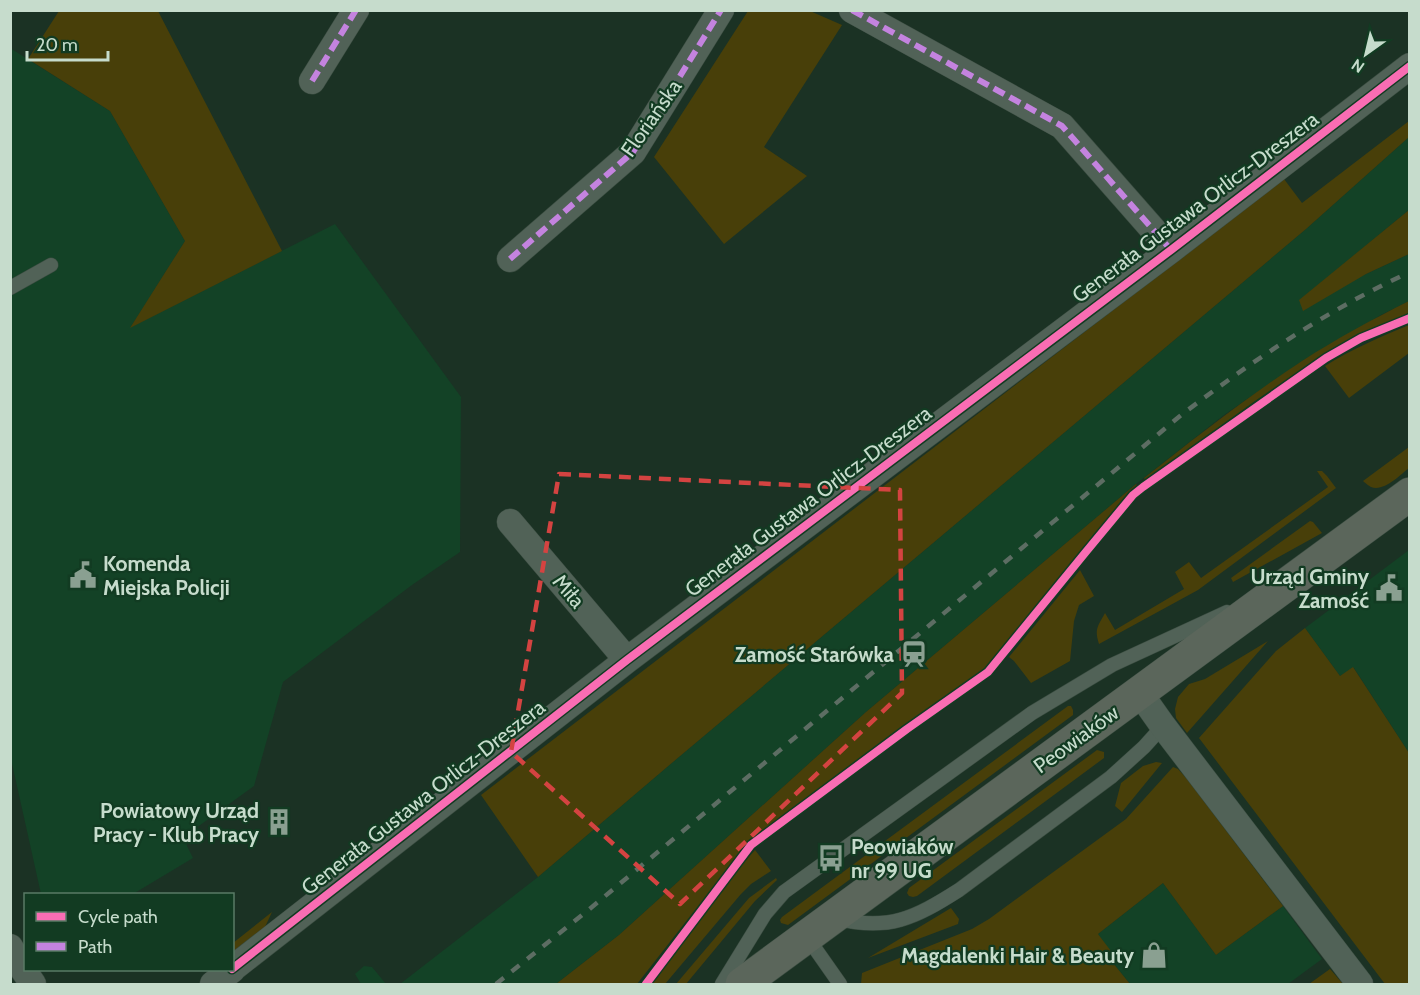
<svg xmlns="http://www.w3.org/2000/svg" width="1420" height="995" font-family="Cabin,sans-serif">
<style>
.built{fill:#134226}
.green{fill:#483f09}
.lines{fill:none;stroke-linecap:round;stroke-linejoin:round}
.lane-casing{stroke:#3a4c40;stroke-width:15}
.street-casing{stroke:#3a4c40;stroke-width:27}
.secondary-casing{stroke:#3a4c40;stroke-width:34}
.lane{stroke:#516257;stroke-width:14}
.street{stroke:#516257;stroke-width:26}
.secondary{stroke:#5b665b;stroke-width:33}
.rail{stroke:#5d6d63;stroke-width:4.5;stroke-dasharray:10 10;stroke-linecap:butt}
.quiet{stroke:#c483df;stroke-width:6;stroke-dasharray:12 6;stroke-linecap:butt}
.cycleway-casing{stroke:#123b22;stroke-width:11}
.cycleway{stroke:#f96db3;stroke-width:8}
.marked{fill:none;stroke:#d44341;stroke-width:4.5;stroke-dasharray:12 8;stroke-linejoin:round}
.labels{text-anchor:middle;dominant-baseline:central;stroke-width:4.5;stroke-linejoin:round;paint-order:stroke}
.street-label{font-size:21px;fill:#c6dccc;stroke:#123b22}
.poi-label{font-size:21px;font-weight:bold;fill:#c6dccc;stroke:#123b22;text-anchor:end}
</style>
<rect width="100%" height="100%" fill="#1b3224"/>
<path class="built" d="M10 48 110 111 185 241 131 327 335 224 461 397 460 552 412 585 283 682 254 786 185 836 187 846 193 858 133 894H41L11 759Z
M1409 137V210L1300 300 1366 274 1409 254V301L1381 315 1304 360 1224 415 1136 484 866 712 619 935 556 984H400L538 877 673 762 1306 229Z
M1409 550V753L1354 668 1340 676 1305 628Z
M1163 883 1216 955 1283 906 1322 959 1288 984H1130L1113 963 1116 960 1098 934Z
M364 966 372 967 386 984H361L355 974Z"/>
<path class="green" d="M59 11H158L282 251 130 328 185 241 110 111 28 59Z
M748 11H810L842 25 764 147 807 176 724 244 654 157Z
M1409 121V137L1306 229 673 762 538 877 481 795 1284 179 1302 203Z
M1409 210V254L1366 274 1303 311 1299 300Z
M1409 301V314L1356 336 1323 355 1255 401 1146 481 1144 478C1195 438 1247 397 1302 361 1336 339 1373 319 1409 301Z
M1409 325V353L1349 398 1325 366C1352 349 1380 337 1409 325Z
M1409 447V468C1400 475 1384 492 1371 487 1369 486 1364 482 1363 481Z
M1317 471H1322L1327 476 1336 488 1198 590 1099 644C1094 629 1098 626 1105 613L1115 630 1184 589 1175 572 1189 562 1201 578 1328 487Z
M1136 484 1138 487 1132 492 986 670 750 843 720 878 637 984H556L619 935 866 712Z
M1310 521 1313 522 1322 533 1233 582 1231 578Z
M1080 570 1094 596 1079 605 1074 621 1070 661 1031 683 1014 661 1009 657Z
M1305 628 1340 676 1353 667 1409 753V984H1385L1199 738 1276 651Z
M1268 641 1187 733 1176 718 1175 709 1178 697 1189 684 1205 679Z
M1068 706H1071L1073 710V715L788 925 781 923 780 920 782 917Z
M1097 750 1104 752V758L917 896 913 897 909 896 907 893 909 888Z
M1156 762 1162 763 1122 812 1115 806 1121 783 1143 766Z
M1173 767 1178 769 1187 779 1283 906 1216 955 1163 883 1098 934 1117 959 1113 963 1130 984H861L862 973 972 929 989 919 1126 819Z
M755 850 771 871 751 884 741 894 665 984H651L739 868Z
M776 878 777 880 755 901 686 984H676L749 898Z
M951 908 959 919 958 924 868 958Z
M272 912 265 927 233 953V943Z
M1330 969 1343 984H1309Z"/>
<g class="lines">
<defs>
<path id="lane" d="M10 288 51 265
M835 918C888 932 915 918 959 890L1111 777 1144 747 1163 726
M807 937 840 984
M722 984 765 914 784 892 1032 713 1112 665 1227 612"/>
<path id="street" d="M852 10 1062 126 1171 250
M312 81 356 10
M510 259 633 152 721 10
M510 522 627 660
M1139 692 1163 726 1360 984
M10 947 22 968 33 984
M232 969 627 660 1171 250 1410 66
M213 984 232 970"/>
<path id="secondary" d="M742 984 1410 494"/>
</defs>
<use href="#lane" class="lane-casing"/>
<use href="#street" class="street-casing"/>
<use href="#secondary" class="secondary-casing"/>
<use href="#lane" class="lane"/>
<use href="#street" class="street"/>
<use href="#secondary" class="secondary"/>
<path class="rail" d="M496 984 592 907 1180 416C1252 361 1327 310 1410 272"/>
<path class="quiet" d="M852 10 1062 126 1171 250
M312 81 356 10
M510 259 633 152 721 10"/>
<defs>
<path id="cycleway" d="M232 969 627 660 1171 250 1410 66
M646 984 751 845 907 729 988 672 1085 553 1133 495 1143 487 1326 358 1361 338 1410 318"/>
</defs>
<use href="#cycleway" class="cycleway-casing"/>
<use href="#cycleway" class="cycleway"/>
</g>
<path class="marked" d="M559 474 900 490 902 693 680 904 511 752Z"/>
<defs>
<symbol id="civic-bare" viewBox="-9 -9 18 18"><path d="M-.6-6.5H3V-4.5H.6V-3L4-1V1h2V6H-6V1h2V-1L-.6-3ZM-1.2 2.5V6h2.4V2.5Z" fill="#8aa091" stroke="#123b22" stroke-width="2.5" paint-order="stroke"/></symbol>
<symbol id="station-bare" viewBox="-9 -9 18 18"><path d="M-3-6H3Q5-6 5-4V2Q5 4 3 4L4.5 6H3L1.5 4h-3L-3 6H-4.5L-3 4Q-5 4-5 2V-4Q-5-6-3-6ZM-3.5-4v3h7v-3ZM-3.5 1v1.5H-2V1ZM2 1v1.5H3.5V1Z" fill="#8aa091" stroke="#123b22" stroke-width="2.5" paint-order="stroke"/></symbol>
<symbol id="building-bare" viewBox="-9 -9 18 18"><path d="M-4-6H4V6H1V3H-1V6H-4ZM-2.5-4.3h1.7v1.8h-1.7ZM.8-4.3h1.7v1.8H.8ZM-2.5-1h1.7V.8h-1.7ZM.8-1h1.7V.8H.8Z" fill="#8aa091" stroke="#123b22" stroke-width="2.5" paint-order="stroke"/></symbol>
<symbol id="bus-bare" viewBox="-9 -9 18 18"><path d="M-5-6H5V4H4V6H2V4H-2V6H-4V4H-5ZM-3.5-4V0h7V-4ZM-3.5 1.2v1.5H-2V1.2ZM2 1.2v1.5H3.5V1.2Z" fill="#8aa091" stroke="#123b22" stroke-width="2.5" paint-order="stroke"/></symbol>
<symbol id="shop-bare" viewBox="-9 -9 18 18"><path d="M-5-2.5h2.3a2.7 3.5 0 0 1 5.4 0H5L5.5 6h-11ZM-1.5-2.5h3a1.5 2.3 0 0 0-3 0Z" fill="#8aa091" stroke="#123b22" stroke-width="2.5" paint-order="stroke"/></symbol>
</defs>
<g fill-rule="evenodd">
<use href="#civic-bare" x="64" y="556" width="38" height="38"/>
<use href="#civic-bare" x="1370" y="569" width="38" height="38"/>
<use href="#station-bare" x="895" y="635" width="38" height="38"/>
<use href="#building-bare" x="260" y="803" width="38" height="38"/>
<use href="#bus-bare" x="812" y="839" width="38" height="38"/>
<use href="#shop-bare" x="1135" y="936" width="38" height="38"/>
</g>
<g class="labels">
<g class="street-label">
<text transform="translate(651 118) rotate(-55)">Floriańska</text>
<text transform="translate(1195 207) rotate(-37)">Generała Gustawa Orlicz-Dreszera</text>
<text transform="translate(808 501) rotate(-37)">Generała Gustawa Orlicz-Dreszera</text>
<text transform="translate(569 591) rotate(50)">Miła</text>
<text transform="translate(1076 739) rotate(-36)">Peowiaków</text>
<text transform="translate(423 797) rotate(-38)">Generała Gustawa Orlicz-Dreszera</text>
</g>
<g class="poi-label">
<text x="103" y="563" text-anchor="start">Komenda<tspan x="103" dy="24">Miejska Policji</tspan></text>
<text x="1369" y="576">Urząd Gminy<tspan x="1369" dy="24">Zamość</tspan></text>
<text x="894" y="654">Zamość Starówka</text>
<text x="259" y="810">Powiatowy Urząd<tspan x="259" dy="24">Pracy - Klub Pracy</tspan></text>
<text x="851" y="846" text-anchor="start">Peowiaków<tspan x="851" dy="24">nr 99 UG</tspan></text>
<text x="1134" y="955">Magdalenki Hair &amp; Beauty</text>
</g>
</g>
<rect width="1420" height="995" fill="none" stroke="#c6dccc" stroke-width="24"/>
<rect x="24" y="893" width="210" height="78" fill="#123b22" stroke="#5a7b66" stroke-width="1.5"/>
<rect x="36" y="912" width="30" height="9" fill="#f96db3" stroke="#5a7b66" stroke-width="1.5"/>
<text x="78" y="923" font-size="18" fill="#c6dccc">Cycle path</text>
<rect x="36" y="942" width="30" height="9" fill="#c483df" stroke="#5a7b66" stroke-width="1.5"/>
<text x="78" y="953" font-size="18" fill="#c6dccc">Path</text>
<g transform="translate(1366 54) rotate(214)" stroke="#123b22" stroke-width="4.5" paint-order="stroke">
<path d="M0-4.5L10 22L0 15L-10 22Z" fill="#c6dccc"/>
<text y="-9" font-size="16" font-weight="bold" text-anchor="middle" fill="#c6dccc">N</text>
</g>
<path d="M27 51v9h81v-9" fill="none" stroke="#c6dccc" stroke-width="3"/>
<text x="36" y="51" font-size="18" fill="#c6dccc" stroke="#123b22" stroke-width="4.5" paint-order="stroke">20 m</text>
</svg>
